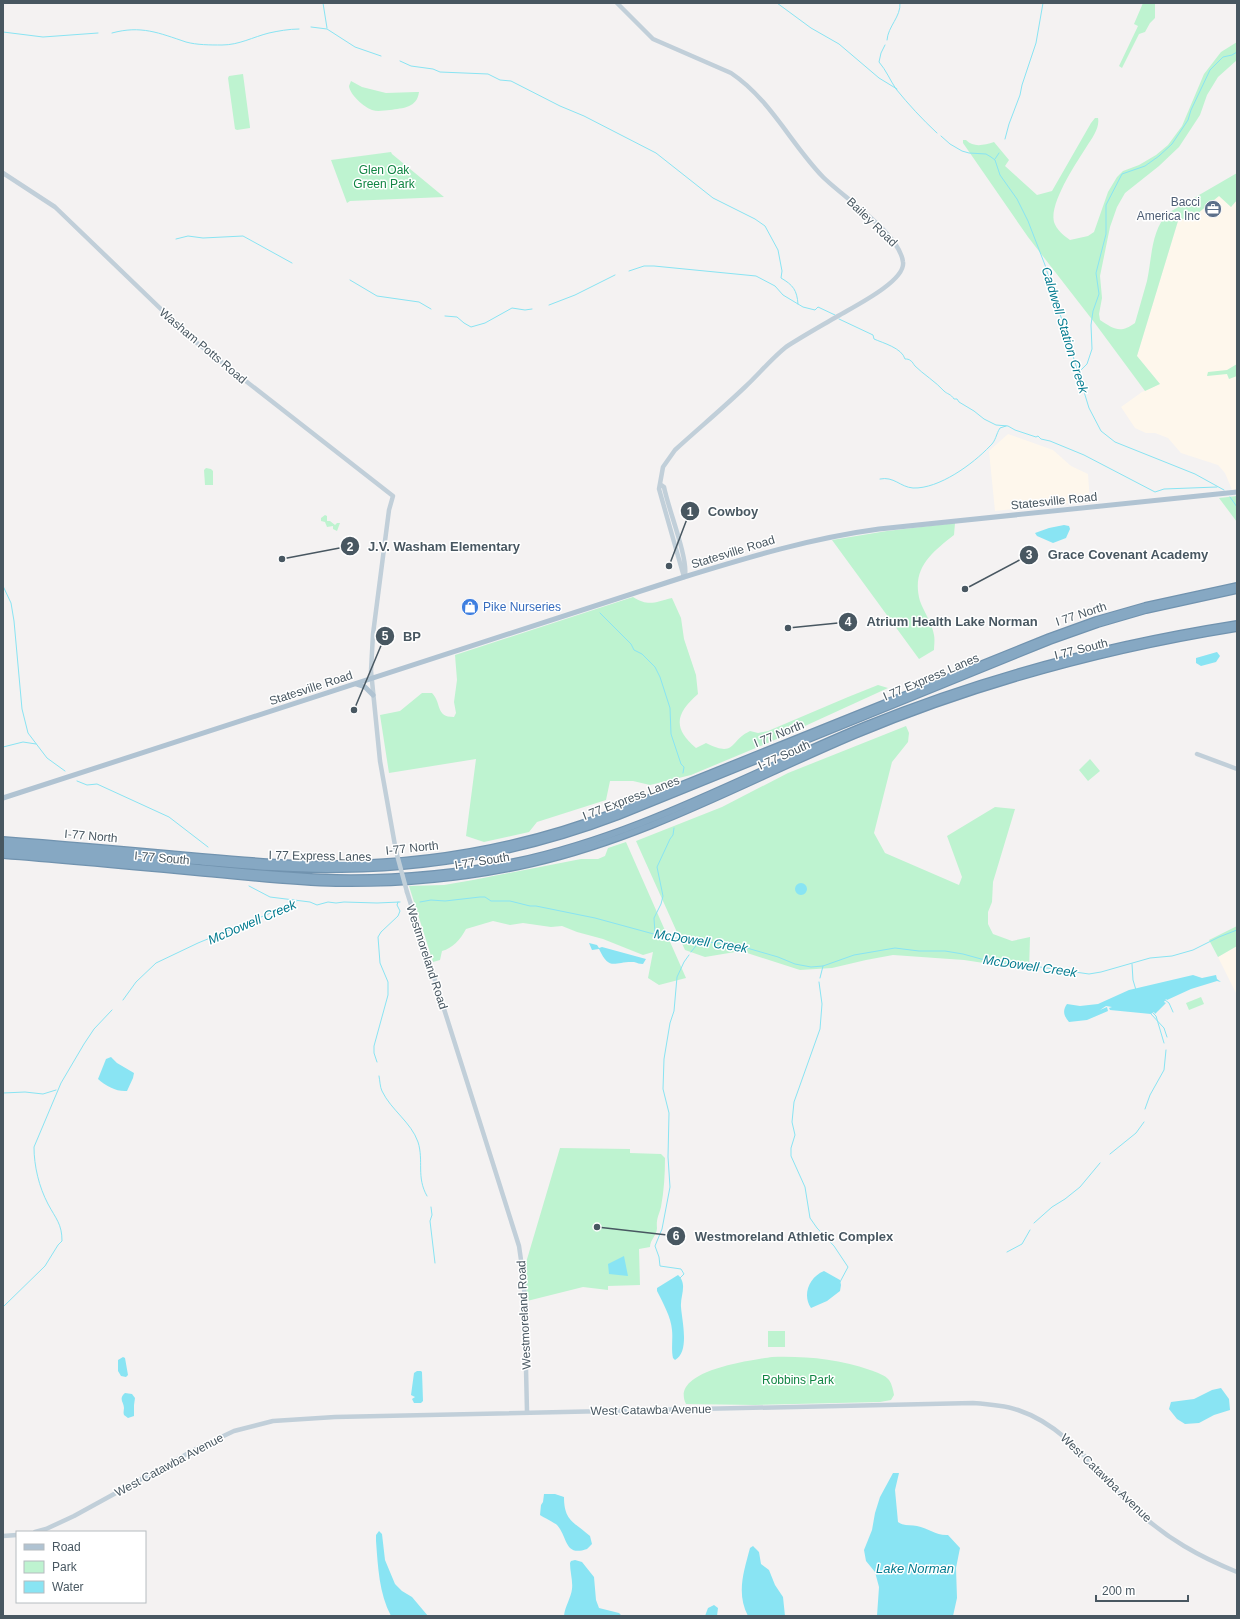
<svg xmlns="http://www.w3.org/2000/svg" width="1240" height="1619" font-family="Helvetica,sans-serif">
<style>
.commercial{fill:#fef7ec}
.green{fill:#bef3d0}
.water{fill:#89e4f3}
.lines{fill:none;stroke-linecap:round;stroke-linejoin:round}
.stream{stroke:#89e4f3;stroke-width:1}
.highway-casing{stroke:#7193af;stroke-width:8}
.secondary{stroke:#c1cfd9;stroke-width:4.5}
.primary{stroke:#b0c3d2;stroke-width:5}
.highway{stroke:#86a8c3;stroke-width:5.5}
.secondary-bridge{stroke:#c1cfd9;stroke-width:4.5}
.labels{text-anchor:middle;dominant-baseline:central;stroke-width:3;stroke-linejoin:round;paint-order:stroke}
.park-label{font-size:12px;fill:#108543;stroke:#fff}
.service-label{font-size:12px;fill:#4e5e75;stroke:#fff;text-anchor:end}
.street-label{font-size:12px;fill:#485761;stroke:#fff}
.shop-label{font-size:12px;fill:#366cbe;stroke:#fff;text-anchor:start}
.water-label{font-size:13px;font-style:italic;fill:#057c90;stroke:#fff}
.leader{fill:none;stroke:#485761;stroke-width:1.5}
.callout-dot{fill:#485761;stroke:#fff;stroke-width:1.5}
.mark-label{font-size:12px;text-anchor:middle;font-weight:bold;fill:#fff}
.callout-label{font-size:13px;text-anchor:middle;font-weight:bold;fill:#485761;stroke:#fff;stroke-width:3;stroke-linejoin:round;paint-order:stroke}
</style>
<rect width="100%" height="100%" fill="#f4f2f2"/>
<path class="commercial" d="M1219 195 1231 207 1237 200V492H1233L1225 473 1218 465 1181 453 1168 438 1155 433H1146L1135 428 1121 407 1142 392 1160 384 1137 356 1178 221 1184 218Z
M1008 434 1053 450 1071 466 1088 474 1090 501 995 511 989 451Z
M1237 946V995L1218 957Z"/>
<path class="green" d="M1143 3H1155V18L1150 23 1145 32 1139 34 1122 68 1119 66 1138 26 1134 24Z
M1237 42V60L1218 77 1207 95 1200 115 1179 147 1159 166 1125 193 1117 207 1110 227 1100 276 1102 298 1099 314 1100 320C1114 329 1120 334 1135 323 1139 309 1143 295 1147 281 1152 258 1151 230 1168 213L1237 173V200L1231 207 1219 196 1197 214 1178 221 1137 356 1160 384 1145 391 1094 322 1028 237 963 143V140H966C974 148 984 145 994 142L1009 160 1005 166 1037 195 1052 191 1091 123 1095 118H1098C1100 128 1092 138 1087 146 1077 162 1049 203 1054 222 1056 229 1064 236 1070 240L1088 236 1094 232 1108 192 1117 177 1123 171 1139 165 1156 155 1168 145 1182 126 1204 74 1221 52Z
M243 74 250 127V128L237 130 235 129 228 78 229 76Z
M351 81 362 87 386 93 416 92H419C417 108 403 108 390 110 385 110 378 112 372 110 364 107 350 95 349 86Z
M391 152 392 154 444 197 350 201 347 203 331 160Z
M1237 364V376L1229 379 1227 374 1207 376 1208 372 1227 370Z
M206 468 211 469 213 471V485H205L204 470Z
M1237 496V522L1219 498Z
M325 515 327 516V521H330L335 525 337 523H340L337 531 333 529V526L327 527 325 522 321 521V518Z
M955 523 954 535C931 553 911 569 920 601 924 612 932 623 934 635 935 640 934 646 934 650L919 659 832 540 887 531Z
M633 597C649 607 655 602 672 598L681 618 684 639 696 675 698 694C676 713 672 728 696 748L706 743C736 758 729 741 750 731L758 733 768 731 848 697 878 685 888 688 770 742 691 775 650 785 633 781H610L606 800 537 822 529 832 484 842 466 836 476 759 389 773 380 715 400 711 422 693H432C442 703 435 717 454 717L456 713 454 702 457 680 455 655Z
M906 726 909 733 908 742 892 762 874 833 885 853 959 885 962 877 947 836 995 807 1015 809 993 882 992 902 988 912V924L993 934 1012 941 1030 937 1029 970 964 960 893 955 866 960 832 968 800 970 741 951 705 957 685 950 636 841 722 807 788 773Z
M1090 759 1100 771 1088 781 1079 770Z
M626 842 686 978 659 985 648 978 653 952 643 955 603 939 577 932 562 926 551 927 523 923 510 925 493 921 466 929C460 940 453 948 442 951L440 960 433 962 409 886 444 885 473 880 581 859H598L605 856 608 848Z
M1237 926V946L1218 957 1209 940Z
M1201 997 1204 1004 1189 1010 1186 1003Z
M560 1148 630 1149V1153L661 1154 665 1158C665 1174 664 1191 661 1207 659 1215 656 1219 657 1228 657 1235 650 1240 650 1247L639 1249 640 1285 608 1286V1290L583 1287 527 1301 525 1266Z
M768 1331H785V1347H768Z
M772 1357C806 1356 838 1359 870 1370 876 1372 885 1375 889 1380 892 1384 893 1390 894 1395L891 1400 880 1402 755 1405 686 1404C669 1370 753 1360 772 1357Z"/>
<path class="water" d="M1064 525 1069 526 1070 529 1066 538 1053 543 1037 536 1035 533 1049 528Z
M1217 652 1220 656 1216 662 1201 666 1196 663V658Z
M795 889a6 6 0 1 1 12 0a6 6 0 1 1-12 0Z
M589 943 597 945 599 948 602 947 646 959 643 964C639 964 638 963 634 962 614 961 610 972 599 949L592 950Z
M1193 975 1202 978 1216 975 1217 979 1221 982 1217 981 1191 989 1167 1000 1166 999 1164 1002 1166 1003 1155 1014 1154 1012 1151 1014 1110 1010 1109 1008 1112 1007 1106 1006 1100 1010 1107 1007 1108 1011 1087 1020 1069 1022C1064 1016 1062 1011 1067 1004L1080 1006 1098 1004 1129 990Z
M111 1057 117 1063 134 1073 133 1078 127 1091C117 1092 106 1086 98 1079L106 1059Z
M624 1256 628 1276 609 1274 608 1264Z
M824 1271 840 1280 841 1285 840 1291 827 1301 811 1308C802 1295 809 1277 824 1271Z
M678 1275C688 1284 680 1296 681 1307 682 1321 690 1352 675 1360L673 1358C671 1349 673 1339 672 1330 671 1317 663 1303 657 1291V1288Z
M123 1357 125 1358 128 1375 126 1377 121 1376 118 1371V1360Z
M417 1371H421L422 1372 423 1401 421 1403H414L412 1399 415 1397 411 1395 414 1373Z
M1221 1388 1229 1399 1230 1410 1214 1415 1199 1423 1185 1424 1177 1419 1169 1409 1171 1402 1194 1399 1212 1390Z
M125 1393 132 1394 135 1398 134 1405V1416L128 1418 124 1415C123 1412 124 1410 124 1408 124 1402 118 1399 125 1393Z
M893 1473H899L895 1490 898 1522C903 1526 911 1525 917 1526 928 1528 937 1536 948 1535L960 1548 956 1568 957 1598 953 1616H877L879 1587 875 1572 866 1561 864 1550 872 1530 875 1513 880 1497Z
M544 1494H555L564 1497C564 1521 574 1522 590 1536L592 1544 587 1549C564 1557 568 1537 557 1525 555 1523 543 1517 540 1515L541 1505 543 1502Z
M379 1531 382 1534 385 1560 395 1584 402 1591 412 1597 428 1616H391C379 1593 378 1567 376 1541V1535Z
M753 1546 759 1552 761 1564 769 1570 775 1585 783 1597 785 1616H748C736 1593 744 1571 750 1548Z
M575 1560 582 1562 594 1577 596 1600 599 1608 619 1613 622 1616H564C565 1606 571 1598 572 1589 573 1581 570 1572 570 1563L571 1561Z
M714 1605 718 1608 717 1616H705L708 1608Z"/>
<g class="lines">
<path class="stream" d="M323 3 327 28
M777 3 811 28 839 44 879 78 897 89
M311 27 327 29 355 47 381 56
M3 32 43 37 98 33
M112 33C141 25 159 33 186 42 197 45 210 45 222 45 239 45 253 37 269 33 278 31 289 29 299 29
M887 40C888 26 901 17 900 3
M885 45 881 53 879 62C886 70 890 80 896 89 909 105 922 119 937 133
M400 61 411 66 433 69 440 72 488 74 500 80 511 81 560 106 584 116 656 153 713 198 755 219 765 226 778 250 782 271 781 278C793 285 797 290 798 304
M941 136 950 144 962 151 969 153 986 154 991 157 995 160 1000 175 1017 199 1028 221 1045 265 1089 408 1101 431 1115 442 1195 474 1224 490
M1005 139 1009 124 1020 95 1022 85 1036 43 1043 3
M995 159 999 153
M176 239 188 236 203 238 243 236 292 263
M629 271 644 266H654L756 276 775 286 783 295 803 307 815 310 818 307 835 315
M350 280 377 296 419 302 431 309
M549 305 575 295 615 275
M445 316 457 317 464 323 471 327 485 323 512 308 525 310 532 309
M839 319 873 335 874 339C883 343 902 348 905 359 907 359 909 359 911 361 912 361 914 365 915 366 923 374 936 382 944 391 947 394 951 394 954 399H957L959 402 974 411 984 419 996 425 1008 426 1015 430 1036 437 1038 436 1041 439 1050 441 1084 455 1155 492 1164 489 1217 487
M1078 373 1087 364 1092 349 1091 325 1093 311 1099 294 1096 273 1106 234V205L1122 174 1145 166 1159 156 1172 144 1188 120 1191 110 1210 70 1223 57 1232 55 1237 52
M880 479C894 476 900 487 913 488 939 489 973 464 990 446 996 441 996 434 1000 428L1006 426
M1230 497 1237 507
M3 586 11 603 14 621 22 709 28 733 47 758 65 771
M600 613 631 644 634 650 642 654 655 667 660 677 670 708 671 734 681 764 684 767 683 773
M3 747 23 742 36 744
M77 781 87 785 97 784 169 817 208 847
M249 886 270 897 310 902 317 905 328 902 336 903 344 902 377 903 400 902
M420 902 431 900 445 901 480 897H485L491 901H510L530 906H536L595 918 661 936 740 946 778 957 795 964 811 967 823 966 854 955 895 948 919 951H945L963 954 992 962 1026 965 1089 974 1101 972 1150 958 1172 956 1193 950 1219 937 1237 930
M655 934 654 918 661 904 663 896 657 867 670 839 673 835 674 828
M691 952 700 941
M1132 964 1133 980 1136 990
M820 978 823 966
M819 982 822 1004 820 1029 794 1102 792 1122 795 1135 791 1148V1156L805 1187 810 1218 817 1228 834 1246 848 1267 840 1282
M123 1000 136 982 156 963 198 943 278 910C284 905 291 905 297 901
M1165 1000 1169 1003 1173 1012
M1153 1013 1156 1016 1164 1043
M1151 1014 1164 1028 1167 1037
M377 1062 374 1053V1046L388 995V982L380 963 378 937 381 932 398 916 400 911 397 905 398 902
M379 1076C380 1081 380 1087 382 1091 391 1110 411 1122 418 1142 424 1161 416 1177 427 1196
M3 1093 25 1092 43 1094 56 1090
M1145 1109 1150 1095 1164 1070 1166 1050
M1110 1154 1136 1133 1144 1122
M431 1207 432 1215 430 1221 435 1263
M1034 1223 1052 1207 1065 1199 1080 1187 1100 1163
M1007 1252 1022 1244 1030 1230
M680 1278 684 1274 681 1269 660 1266 659 1257 655 1246 662 1229 670 1187 668 1157 669 1113 663 1089 664 1059 670 1023 674 1011 677 977 684 962 689 955
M3 1307 45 1266 58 1245 62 1241C62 1224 56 1219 48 1204 39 1187 34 1166 34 1147L61 1083 84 1044 94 1029 112 1010"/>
<defs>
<path id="highway" d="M3 840C69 845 136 851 202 857 248 861 294 865 340 864 435 863 529 845 617 811L1049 637 1096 620 1145 606 1237 586
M3 845C70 850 136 856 203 862 249 866 295 870 341 869 436 868 530 850 619 816L1050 641 1098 624 1146 610 1237 590
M3 850C69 855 135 861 201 868 246 872 291 877 336 878 395 879 455 874 514 862 639 836 749 773 866 725 986 676 1110 644 1237 624
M3 855C67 860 131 866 195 872 242 876 289 882 336 883 402 884 468 878 533 863 647 837 748 780 855 735 977 684 1106 649 1237 628"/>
</defs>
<use href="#highway" class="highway-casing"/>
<path class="secondary" d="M617 3 653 39 731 73C770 99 791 144 823 177 843 197 900 234 903 262 906 281 853 307 838 316 821 326 803 336 786 347 771 359 759 374 745 387 722 409 698 429 675 450L663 467 659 489 684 577
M3 173 55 207 192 339 393 496 389 510 373 634 371 671 380 761 396 851
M660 484 664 487C668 508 688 558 685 575
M1197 754 1237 769
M407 892 519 1246 524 1281 527 1412
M35 1532 46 1529 74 1516 196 1449 234 1431 273 1421 335 1417 973 1403C988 1404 1003 1405 1018 1410 1069 1427 1099 1476 1137 1511 1168 1539 1198 1556 1237 1572
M3 1536 17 1535"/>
<path class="primary" d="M356 684 365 687 373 695
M3 798 684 577C749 557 812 538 879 529L1237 492"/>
<use href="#highway" class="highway"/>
<path class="secondary-bridge" d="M396 851 407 892"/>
</g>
<defs>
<symbol id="office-disc" viewBox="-11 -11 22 22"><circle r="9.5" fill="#5c6f8a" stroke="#fff"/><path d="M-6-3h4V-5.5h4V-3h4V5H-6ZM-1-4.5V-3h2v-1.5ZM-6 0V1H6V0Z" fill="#fff"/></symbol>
<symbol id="shop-disc" viewBox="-11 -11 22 22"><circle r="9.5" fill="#3f7fe0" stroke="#fff"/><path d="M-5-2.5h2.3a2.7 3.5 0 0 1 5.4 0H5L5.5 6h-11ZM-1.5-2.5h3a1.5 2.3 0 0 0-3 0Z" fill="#fff"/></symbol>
</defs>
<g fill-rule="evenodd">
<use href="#office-disc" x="1203" y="199" width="20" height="20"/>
<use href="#shop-disc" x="460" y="597" width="20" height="20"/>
</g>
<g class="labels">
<g class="park-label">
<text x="384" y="170">Glen Oak<tspan x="384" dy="14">Green Park</tspan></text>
<text x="798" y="1380">Robbins Park</text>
</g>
<g class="service-label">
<text x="1200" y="202">Bacci<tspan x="1200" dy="14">America Inc</tspan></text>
</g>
<g class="street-label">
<text transform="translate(872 222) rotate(44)">Bailey Road</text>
<text transform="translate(203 346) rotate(40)">Washam Potts Road</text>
<text transform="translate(1054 501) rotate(-6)">Statesville Road</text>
<text transform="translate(733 552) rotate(-17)">Statesville Road</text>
<text transform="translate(1081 614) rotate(-18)">I 77 North</text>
<text transform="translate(1081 649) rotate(-14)">I 77 South</text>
<text transform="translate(931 677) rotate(-23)">I 77 Express Lanes</text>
<text transform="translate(311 688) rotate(-18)">Statesville Road</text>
<text transform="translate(779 734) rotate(-22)">I 77 North</text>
<text transform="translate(784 755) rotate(-24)">I-77 South</text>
<text transform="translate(631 798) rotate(-21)">I 77 Express Lanes</text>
<text transform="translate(91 836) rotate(5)">I-77 North</text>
<text transform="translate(412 848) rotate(-6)">I-77 North</text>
<text transform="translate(320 856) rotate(1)">I 77 Express Lanes</text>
<text transform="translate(162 858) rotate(5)">I-77 South</text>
<text transform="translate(482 861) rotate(-9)">I-77 South</text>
<text transform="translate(427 957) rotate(72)">Westmoreland Road</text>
<text transform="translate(524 1315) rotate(-93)">Westmoreland Road</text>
<text transform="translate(651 1410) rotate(-1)">West Catawba Avenue</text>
<text transform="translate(169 1465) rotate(-28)">West Catawba Avenue</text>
<text transform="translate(1106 1478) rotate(44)">West Catawba Avenue</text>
</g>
<g class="shop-label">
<text x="483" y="607">Pike Nurseries</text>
</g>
<g class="water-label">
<text transform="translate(1065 330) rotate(73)">Caldwell Station Creek</text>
<text transform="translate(252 922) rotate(-23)">McDowell Creek</text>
<text transform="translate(701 941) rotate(9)">McDowell Creek</text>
<text transform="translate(1030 966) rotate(8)">McDowell Creek</text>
<text x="915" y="1568">Lake Norman</text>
</g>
</g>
<path class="leader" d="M669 566L690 511M282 559L350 546M965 589L1029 555M788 628L848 622M354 710L385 636M597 1227L676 1236"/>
<g class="callout-dot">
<circle cx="669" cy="566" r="4"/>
<circle cx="282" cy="559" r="4"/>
<circle cx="965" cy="589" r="4"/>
<circle cx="788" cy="628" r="4"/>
<circle cx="354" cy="710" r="4"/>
<circle cx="597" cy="1227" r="4"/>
<circle cx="690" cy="511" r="10"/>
<circle cx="350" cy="546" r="10"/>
<circle cx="1029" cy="555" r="10"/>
<circle cx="848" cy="622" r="10"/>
<circle cx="385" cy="636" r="10"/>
<circle cx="676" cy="1236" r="10"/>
</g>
<g class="mark-label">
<text x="690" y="516">1</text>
<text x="350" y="551">2</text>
<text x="1029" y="559">3</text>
<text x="848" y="626">4</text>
<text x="385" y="640">5</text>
<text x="676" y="1240">6</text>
</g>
<g class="callout-label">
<text x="733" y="516">Cowboy</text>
<text x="444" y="551">J.V. Washam Elementary</text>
<text x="1128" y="559">Grace Covenant Academy</text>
<text x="952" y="626">Atrium Health Lake Norman</text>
<text x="412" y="641">BP</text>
<text x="794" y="1241">Westmoreland Athletic Complex</text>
</g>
<rect width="1240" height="1619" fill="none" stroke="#485761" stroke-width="8"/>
<rect x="16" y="1531" width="130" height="72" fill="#ffffff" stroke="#b6bcc0"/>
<rect x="24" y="1544" width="20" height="6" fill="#b0c3d2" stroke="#b6bcc0"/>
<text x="52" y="1551" font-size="12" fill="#485761">Road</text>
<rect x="24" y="1561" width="20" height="12" fill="#bef3d0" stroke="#b6bcc0"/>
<text x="52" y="1571" font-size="12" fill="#485761">Park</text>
<rect x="24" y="1581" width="20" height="12" fill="#89e4f3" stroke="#b6bcc0"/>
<text x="52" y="1591" font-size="12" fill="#485761">Water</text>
<path d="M1096 1595v6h92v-6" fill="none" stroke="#485761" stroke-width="2"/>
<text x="1102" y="1595" font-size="12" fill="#485761" stroke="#ffffff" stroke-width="3" paint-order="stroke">200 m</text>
</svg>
